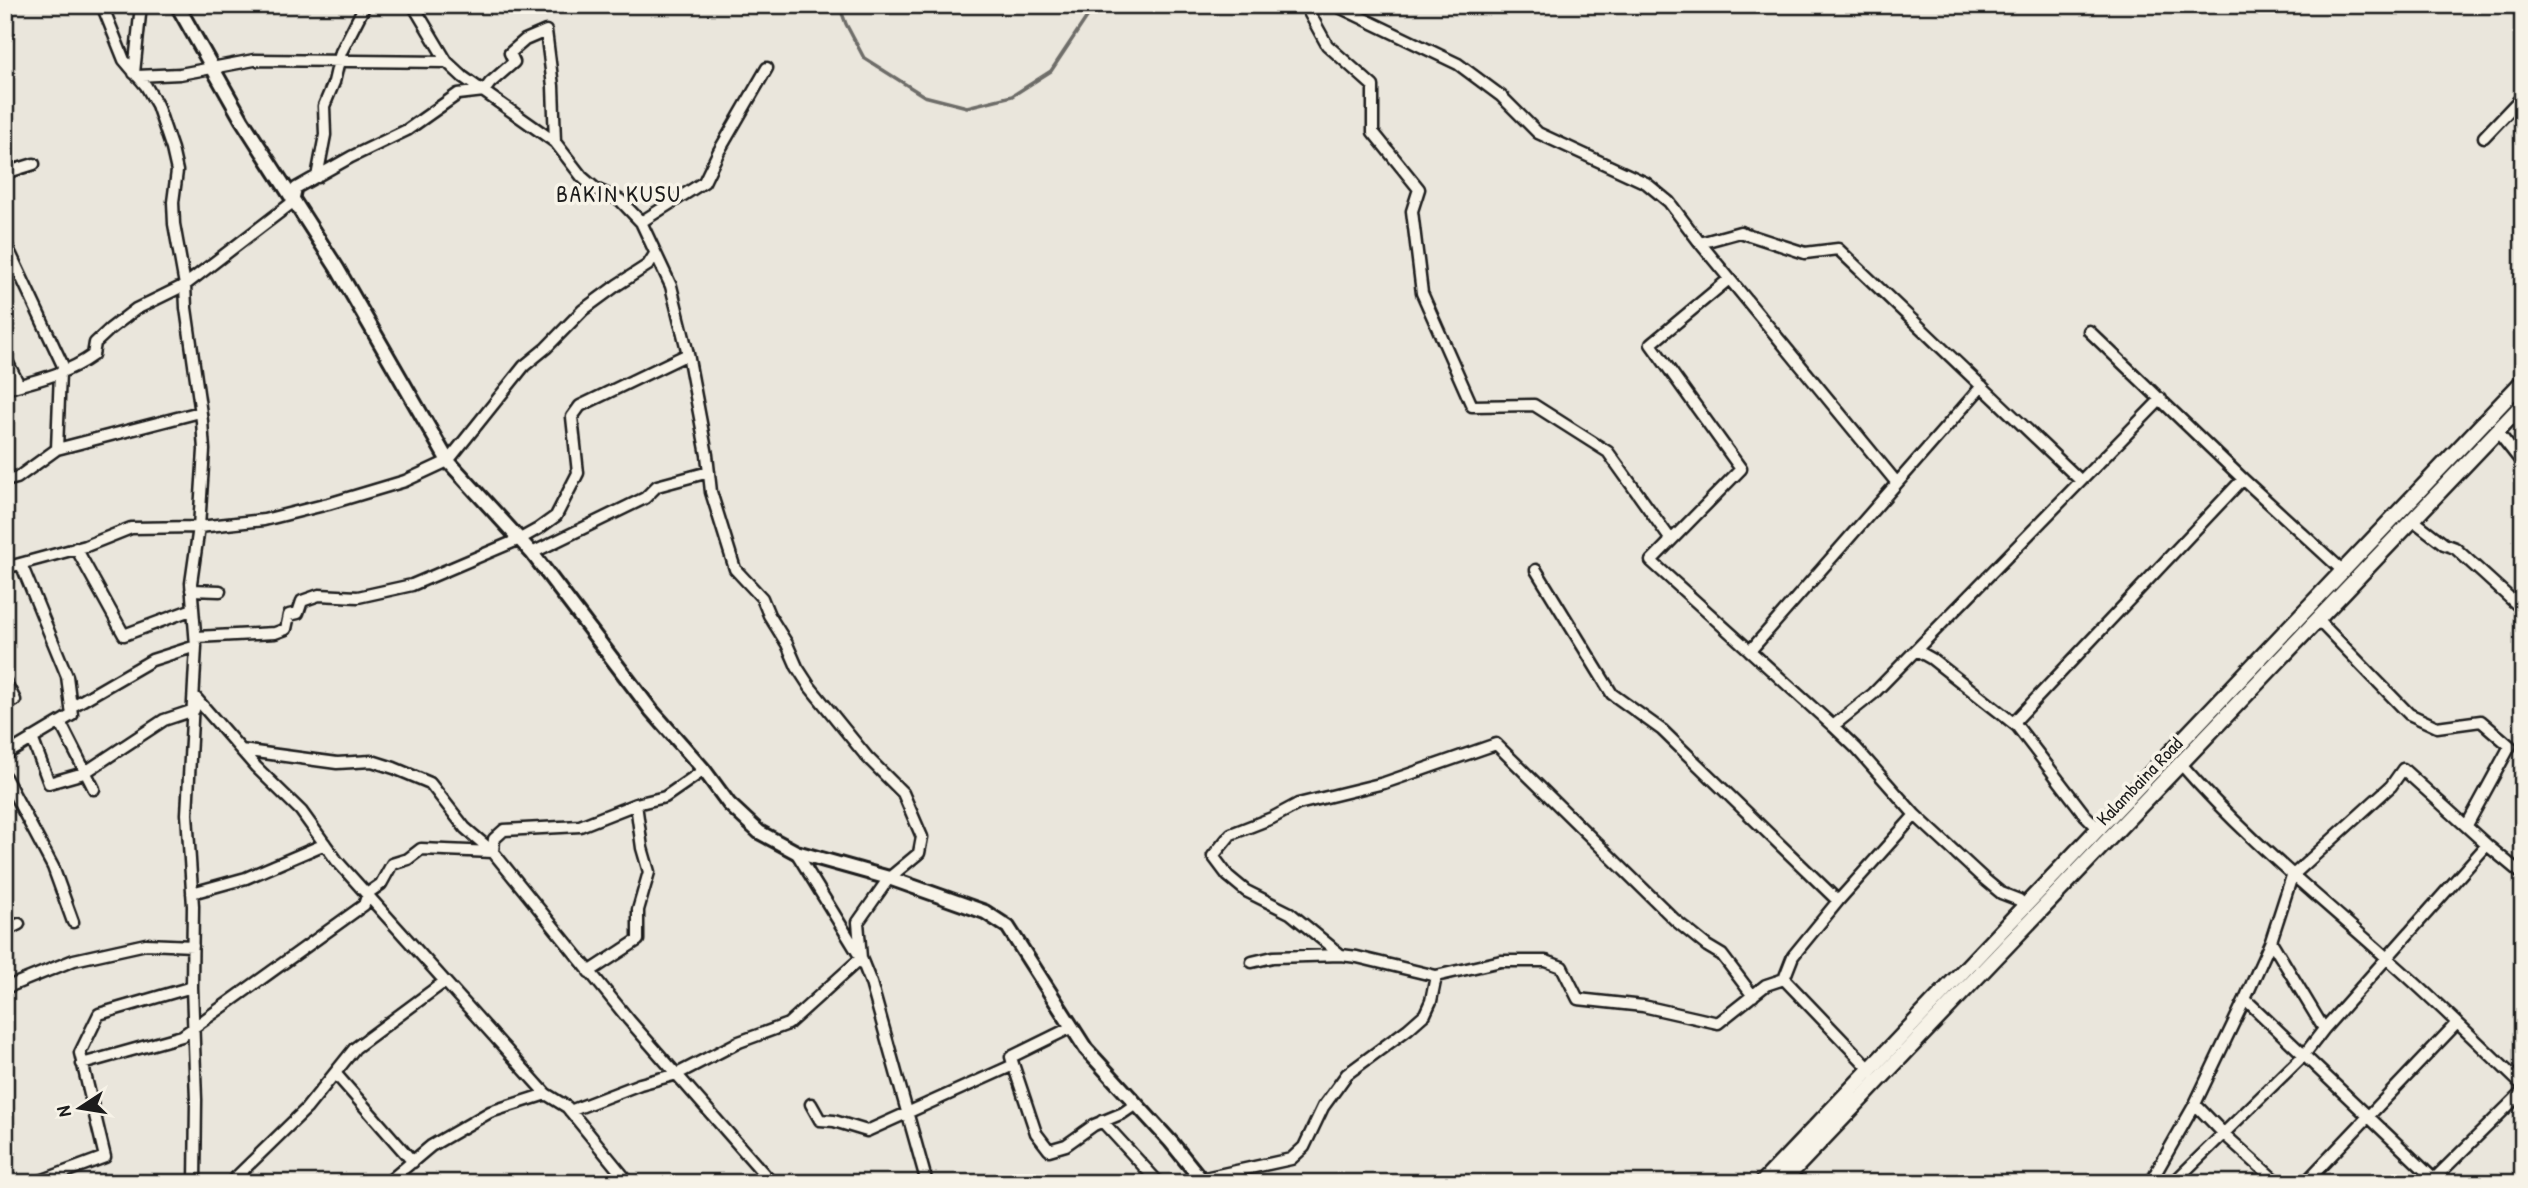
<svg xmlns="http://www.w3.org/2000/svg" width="2528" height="1188" font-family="'Patrick Hand',sans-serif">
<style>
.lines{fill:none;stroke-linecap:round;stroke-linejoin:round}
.stream{stroke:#6d6c68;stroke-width:3.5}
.minor-casing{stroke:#1c1c1c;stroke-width:15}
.tertiary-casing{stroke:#1c1c1c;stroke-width:18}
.secondary-casing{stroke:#1c1c1c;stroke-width:19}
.minor{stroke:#f7f3e8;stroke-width:10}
.tertiary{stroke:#f7f3e8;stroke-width:12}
.secondary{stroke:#f7f3e8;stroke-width:14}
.labels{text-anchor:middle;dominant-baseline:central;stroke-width:7;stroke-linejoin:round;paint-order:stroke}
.street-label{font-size:19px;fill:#1c1c1c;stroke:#f7f3e8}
.quarter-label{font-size:23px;letter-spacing:2px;fill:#1c1c1c;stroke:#f7f3e8}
</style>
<rect width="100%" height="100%" fill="#eae6dc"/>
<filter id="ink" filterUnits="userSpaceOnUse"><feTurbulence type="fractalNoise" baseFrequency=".0143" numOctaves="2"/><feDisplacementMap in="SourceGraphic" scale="14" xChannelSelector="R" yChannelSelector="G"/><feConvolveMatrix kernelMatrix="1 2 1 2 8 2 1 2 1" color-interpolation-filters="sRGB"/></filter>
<g filter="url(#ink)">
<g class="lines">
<path class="stream" d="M839 5 846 24 864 58 924 96 967 107 1012 96 1051 71 1095 5"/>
<defs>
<path id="minor" d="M102 5 124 60 146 86 157 105 172 149 177 171 173 202 174 224 185 285 186 308 202 421 204 450 199 527 191 583 196 646 187 814 193 906 192 987 196 1100 195 1183
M413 5 447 62 463 77 555 142 582 177 596 189 620 200 641 222 671 286 688 354 707 455 711 492 735 569 762 598 769 615 787 644 797 667 810 687 867 757 903 793 922 837 919 853 889 878 858 922 861 958 788 1024 739 1042 677 1074 640 1084 570 1111
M1305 5 1327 45 1373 86V132L1419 189 1412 211 1422 293 1472 406 1534 405 1608 452 1671 540
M1335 5 1458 64 1501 96 1538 133 1646 183 1669 202 1700 243 1740 232 1805 253 1838 249 2081 481
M134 73 141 5
M137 76 180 74 254 60 447 62
M2484 137 2523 96
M5 173 34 164
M317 177 325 135 324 106 334 82 341 52 365 5
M641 222 704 182 719 151 767 68
M5 242 65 370
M1700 243 1897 483
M1729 279 1651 344 1741 469 1651 561 1833 726 1856 748 1915 815 1983 878 2001 893 2019 900 2024 907
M2089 331 2243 479 2343 571
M5 357 19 385
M5 389C35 381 67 374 93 355L95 343 110 329 136 309 185 285 293 202 296 188 351 157 407 130 458 94 484 91 490 83 514 62 510 53 525 40 546 31 553 86 555 142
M2497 431 2523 464
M57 449 200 412
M5 481 17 478 57 449 60 372
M2413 520 2444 544 2455 548 2523 610
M76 548 124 635 193 609
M532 553 645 498 657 486 709 472
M5 568 86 546 131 528 199 527 264 520 328 504 405 481 448 461 524 366 546 348 583 310 617 285 648 265 655 254
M1536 570 1612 694 1662 730 1838 901 1915 815
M191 590 220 591
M2318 620 2409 714 2437 727 2481 721 2510 746 2467 825
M196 637 275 633 286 629 289 615 298 613 302 601 319 595 358 597 412 585 520 539 538 529 556 516 578 473 572 417 580 406 688 354
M1916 650 1932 659 2017 726
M1750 651 1982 386
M5 681 15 700
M195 697 256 767 301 811 337 861 546 1094 567 1107 629 1183
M71 707 152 660 196 646
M60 722 94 789
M1833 726 1873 694 2161 399
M32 738 49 783 84 773 164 720 194 710
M5 755 72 715 67 676 21 564
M2181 764C2244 837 2316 894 2387 958 2434 999 2478 1043 2523 1086
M704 770 665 797 636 804 580 826 504 830 494 839 493 852 629 1020 772 1183
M5 777 53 867 73 922
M2098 828 2085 815 2017 726 2015 721 2243 479
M796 852 861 958 871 983 927 1183
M192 893 246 878 325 844
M5 931 19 924
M2271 941 2324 1029
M1341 955 1290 913 1246 891 1228 876 1213 856 1231 834 1272 818 1298 804 1384 783 1496 744 1675 920 1707 946 1722 955 1753 996
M1252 962 1273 957 1341 955 1357 957 1436 976 1501 961H1546L1562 967 1578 999 1643 1006 1718 1023 1766 985 1784 979 1870 1069
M589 972 638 940V910L649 872 642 848 636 804
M1784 979 1793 956 1838 901
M5 988 74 960 146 944 193 946
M2245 999 2438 1183
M82 1064 182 1036 364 905 368 893 381 884 392 864 408 859 421 849 493 852 465 828 430 783 394 768 372 761 337 763 241 750
M1013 1064 1036 1133 1049 1150 1066 1145 1094 1125 1123 1113 1136 1104
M335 1073 413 1162
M811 1104 820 1120 834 1121 867 1131 1009 1067 1013 1064 1011 1057 1072 1027
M2195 1104 2225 1135 2278 1183
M1102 1121 1159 1183
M1200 1179 1291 1159 1304 1147 1323 1107 1347 1074 1408 1029 1425 1014 1431 1001 1436 976
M2431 1182 2523 1091
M35 1183 105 1157 80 1053 99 1014 192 987
M230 1183 306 1109 355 1048 444 982
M387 1183 431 1146 490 1112 546 1094
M2150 1183 2195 1104 2245 999 2271 941 2292 876 2391 786 2403 769 2487 845
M2173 1183 2304 1055 2324 1029 2487 845 2523 875
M2305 1183 2457 1023"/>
<path id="tertiary" d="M177 5 242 120 337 268 448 461 532 553 651 710 704 770 729 804 759 832 796 852 889 878 985 912 1008 927 1086 1049 1171 1142 1204 1183"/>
<path id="secondary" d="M1762 1183 2523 381
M1781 1183 2523 404"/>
</defs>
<use href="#minor" class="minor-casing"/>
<use href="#tertiary" class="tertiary-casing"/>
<use href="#secondary" class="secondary-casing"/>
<use href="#minor" class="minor"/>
<use href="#tertiary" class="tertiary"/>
<use href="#secondary" class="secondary"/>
</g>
</g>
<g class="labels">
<g class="street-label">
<text transform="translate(2139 781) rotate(-46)">Kalambaina Road</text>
</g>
<g class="quarter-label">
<text x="619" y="193">BAKIN KUSU</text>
</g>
</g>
<rect width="2528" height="1188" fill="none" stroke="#f7f3e8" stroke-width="28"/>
<rect x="14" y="14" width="2500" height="1160" fill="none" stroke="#1c1c1c" stroke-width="2.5" filter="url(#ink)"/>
<g transform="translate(80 1108) rotate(258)" stroke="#f7f3e8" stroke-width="5" paint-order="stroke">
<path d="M0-5L12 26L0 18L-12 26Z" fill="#1c1c1c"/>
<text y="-10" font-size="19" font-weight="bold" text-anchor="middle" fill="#1c1c1c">N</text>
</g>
</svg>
